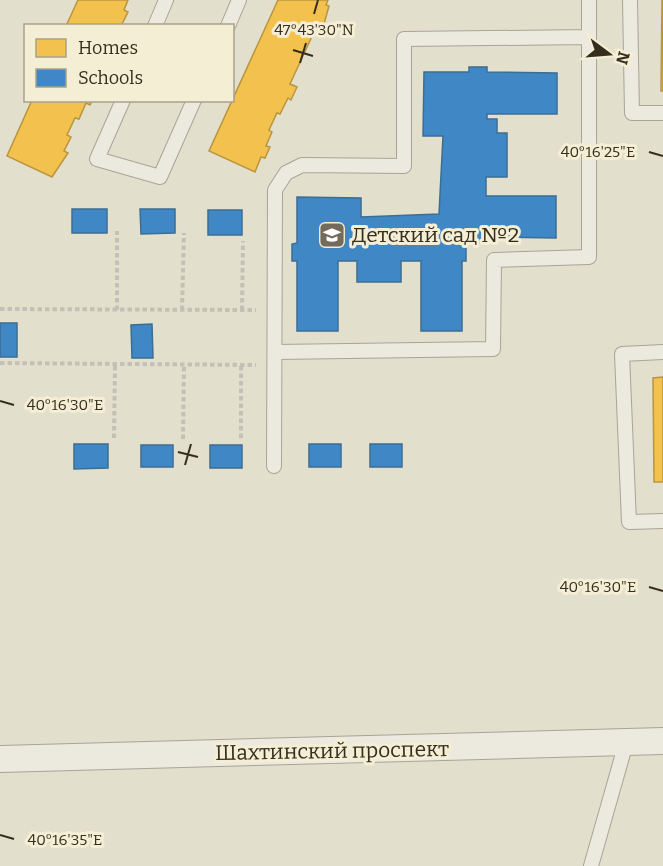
<svg xmlns="http://www.w3.org/2000/svg" width="663" height="866" font-family="Bitter,serif">
<style>
.homes{fill:#f2c14e;stroke:#ba9540;stroke-width:1.5}
.schools{fill:#3f88c5;stroke:#3c6d93;stroke-width:1.5}
.lines{fill:none;stroke-linecap:round;stroke-linejoin:round}
.service-casing{stroke:#a8a496;stroke-width:16}
.minor-casing{stroke:#a8a496;stroke-width:28}
.path{stroke:#c4c0b5;stroke-width:4;stroke-dasharray:4.5 3;stroke-linecap:butt}
.service{stroke:#ece9de;stroke-width:14}
.minor{stroke:#ece9de;stroke-width:26}
.ticks{fill:none;stroke:#362d1f;stroke-width:2}
.labels{text-anchor:middle;dominant-baseline:central;stroke-width:6;stroke-linejoin:round;paint-order:stroke}
.poi-label{font-size:21px;fill:#362d1f;stroke:#f4eed4;text-anchor:start}
.street-label{font-size:21px;fill:#362d1f;stroke:#f4eed4}
.ticks-label{font-size:15px;text-anchor:middle;fill:#362d1f;stroke:#f4eed4;stroke-width:6;stroke-linejoin:round;paint-order:stroke}
</style>
<rect width="100%" height="100%" fill="#e3dfcd"/>
<path class="homes" d="M78 0H128L124 10 128 12 121 26H66Z
M278 0H328L326 5 329 6 321 35 314 32 290 84 297 87 291 100 288 98 280 114 277 113 269 130 272 132 266 146 270 147 265 158 261 157 255 172 209 151Z
M662 0H663V91H661Z
M32 100H92L90 105 86 103 79 119 75 118 67 135 71 137 64 151 68 153 52 177 7 156Z
M663 377V482H654L653 378Z"/>
<path class="schools" d="M469 67H487V72L557 73V114H487V119H497V133H507V177H486V196H556V238L486 237V243H466V261H462V331H421V261H401V282H357V261H338V331H297V261H292V244L297 243V197L361 198V217L439 214 443 136H423L424 72H469Z
M72 209H107V233H72Z
M140 209H175V233L141 234Z
M208 210H242V235H208Z
M0 323H17V357H0Z
M152 324 153 358H132L131 325Z
M74 444H108V468L74 469Z
M309 444H341V467H309Z
M370 444H402V467H370Z
M141 445H173V467H141Z
M210 445H242V468H210Z"/>
<g class="lines">
<defs>
<path id="service" d="M630 0 632 113H663
M155 26 166 0
M228 26 239 0
M123 100 97 159 160 177 194 100
M275 352 493 349 494 260 589 257V0
M663 352 622 354 629 522 663 521
M274 466 275 190 286 173 302 165 404 166V39L589 37
M591 866 626 743"/>
<path id="minor" d="M0 759 663 741"/>
</defs>
<use href="#service" class="service-casing"/>
<use href="#minor" class="minor-casing"/>
<path class="path" d="M0 309 256 310
M117 310V231
M182 310 184 233
M242 310 243 241
M0 363 256 365
M114 438 115 364
M241 438V365
M183 439 184 365"/>
<use href="#service" class="service"/>
<use href="#minor" class="minor"/>
</g>
<path class="ticks" d="M314 14 318 0M293 50 313 56M300 63 306 43M649 152 663 156M0 401 14 405M178 452 198 457M185 465 191 444M649 587 663 591M0 835 14 839"/>
<defs>
<symbol id="school-square" viewBox="-11 -11 22 22"><rect x="-9" y="-9" width="18" height="18" rx="4" fill="#736b5c" stroke="#f4eed4"/><path d="M0-5L7-2L0 1L-7-2ZM-4 1L0 2.5L4 1V4Q0 6-4 4Z" fill="#fff"/></symbol>
</defs>
<g fill-rule="evenodd">
<use href="#school-square" x="317" y="220" width="30" height="30"/>
</g>
<g class="labels">
<g class="poi-label">
<text x="352" y="235">Детский сад №2</text>
</g>
<g class="street-label">
<text transform="translate(332 751) rotate(-1)">Шахтинский проспект</text>
</g>
</g>
<g class="ticks-label">
<text x="314" y="35">47°43'30"N</text>
<text x="598" y="157">40°16'25"E</text>
<text x="65" y="410">40°16'30"E</text>
<text x="598" y="592">40°16'30"E</text>
<text x="65" y="845">40°16'35"E</text>
</g>
<rect x="24" y="24" width="210" height="78" fill="#f4eed4" stroke="#a8a18c" stroke-width="1.5"/>
<rect x="36" y="39" width="30" height="18" fill="#f2c14e" stroke="#a8a18c" stroke-width="1.5"/>
<text x="78" y="54" font-size="18" fill="#362d1f">Homes</text>
<rect x="36" y="69" width="30" height="18" fill="#3f88c5" stroke="#a8a18c" stroke-width="1.5"/>
<text x="78" y="84" font-size="18" fill="#362d1f">Schools</text>
<g transform="translate(609 54) rotate(106)" stroke="#f4eed4" stroke-width="4.5" paint-order="stroke">
<path d="M0-4.5L10 22L0 15L-10 22Z" fill="#362d1f"/>
<text y="-9" font-size="16" font-weight="bold" text-anchor="middle" fill="#362d1f">N</text>
</g>
</svg>
